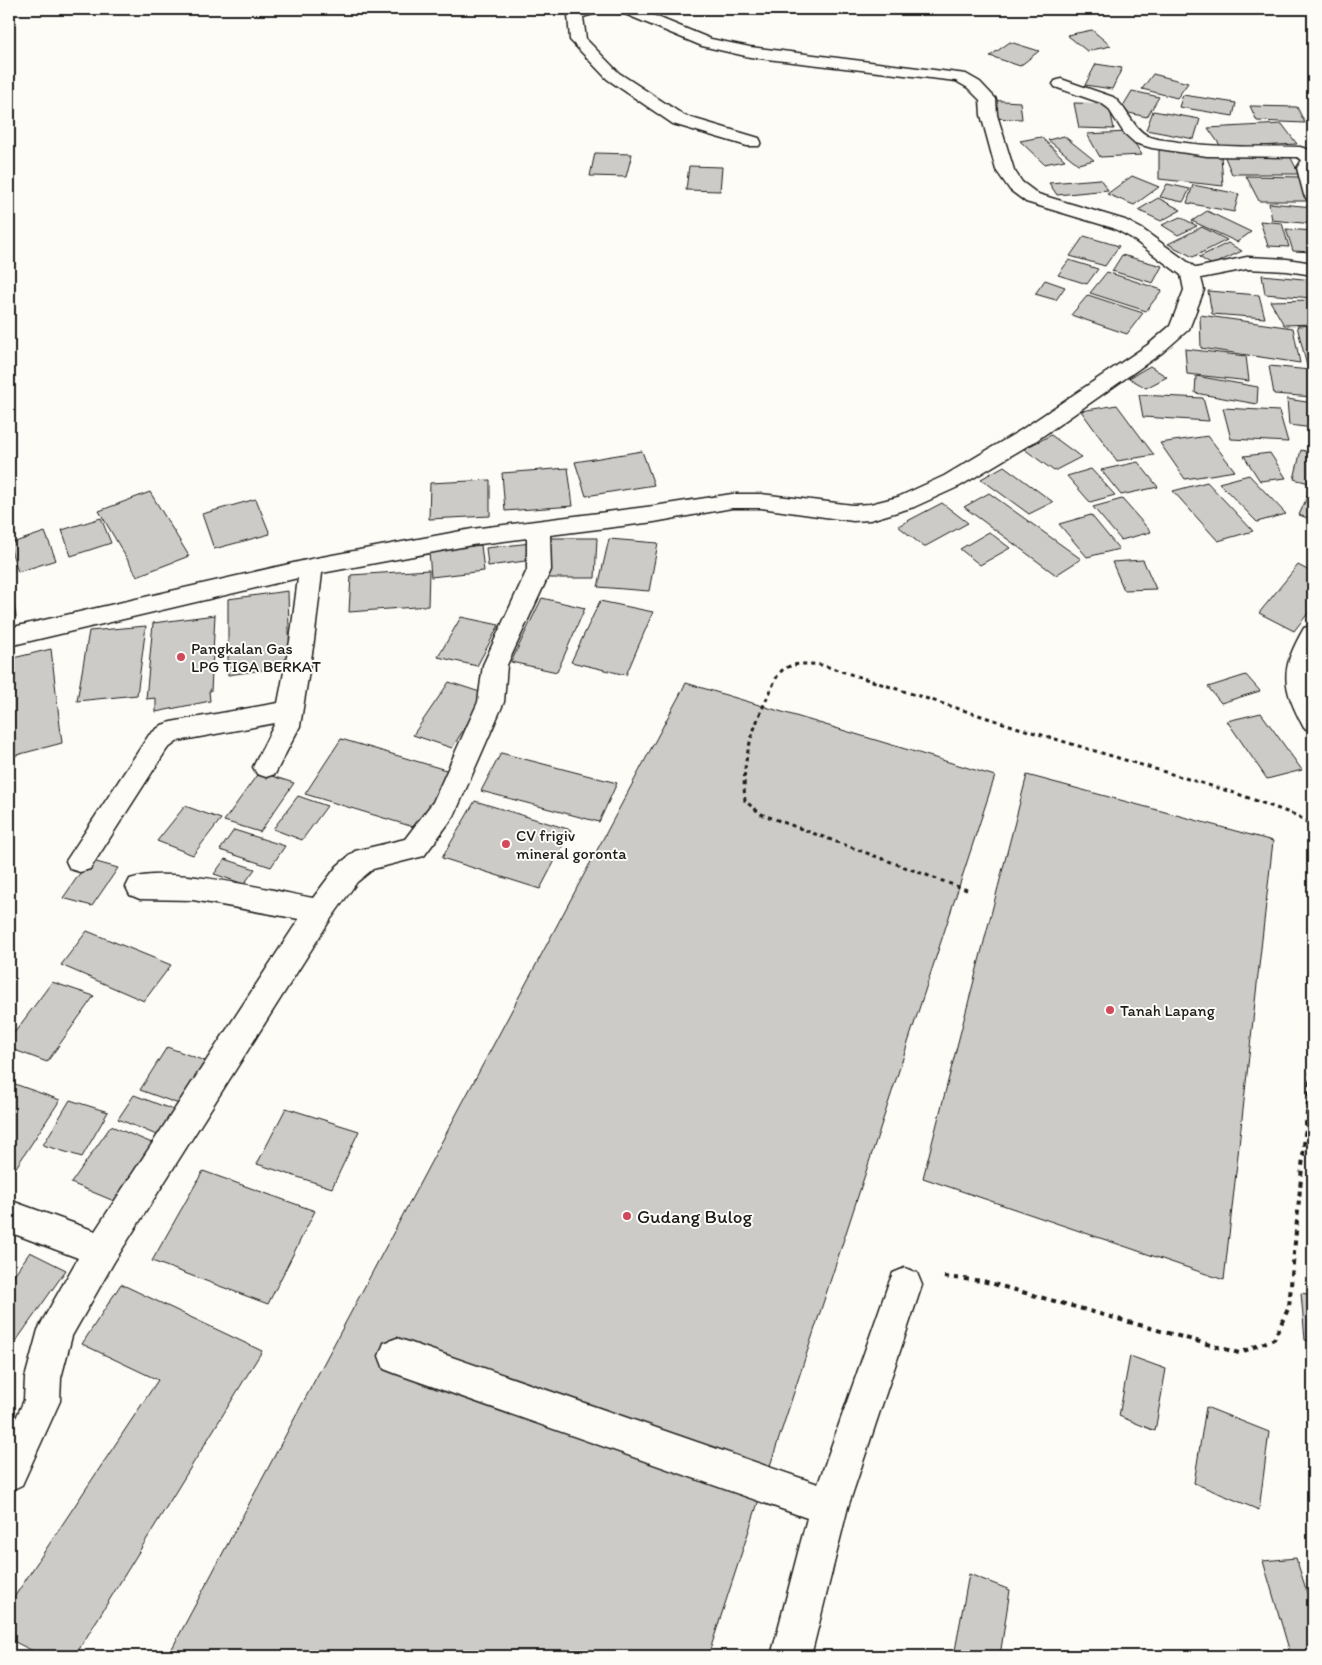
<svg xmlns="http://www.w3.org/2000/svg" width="1322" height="1665" font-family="Itim,sans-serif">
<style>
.building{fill:#cccbc8;stroke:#1c1c1c}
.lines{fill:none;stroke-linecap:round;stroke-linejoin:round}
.minor-casing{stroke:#1c1c1c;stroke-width:3}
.path-far1{stroke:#1c1c1c;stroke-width:3;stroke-dasharray:4 4;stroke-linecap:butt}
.path{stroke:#1c1c1c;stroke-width:4;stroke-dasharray:5 5;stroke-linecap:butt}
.minor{fill:#fdfcf7;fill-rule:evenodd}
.poi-dot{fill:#d1495b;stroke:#fdfcf7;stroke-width:2}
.labels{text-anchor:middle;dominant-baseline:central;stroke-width:4;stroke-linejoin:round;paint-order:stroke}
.poi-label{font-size:16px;fill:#1c1c1c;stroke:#fdfcf7;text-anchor:start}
.near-poi-label{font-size:19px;fill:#1c1c1c;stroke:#fdfcf7;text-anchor:start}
</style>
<rect width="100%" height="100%" fill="#fdfcf7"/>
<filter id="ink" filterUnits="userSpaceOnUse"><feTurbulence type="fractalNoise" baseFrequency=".02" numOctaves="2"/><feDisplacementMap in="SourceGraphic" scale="10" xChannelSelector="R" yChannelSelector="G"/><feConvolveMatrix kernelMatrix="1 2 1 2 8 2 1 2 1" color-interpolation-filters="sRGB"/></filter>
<g filter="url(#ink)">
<path class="building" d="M1092 30 1111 46 1087 51 1067 35Z
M1010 42 1039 51 1020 66 990 56Z
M1096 64 1122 68 1112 89 1085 85Z
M1153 74 1188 83 1177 98 1142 89Z
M1132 91 1159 97 1147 117 1120 111Z
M1183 95 1236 103 1233 116 1179 107Z
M987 100 1020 102 1022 119 988 118Z
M1074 103 1109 104 1114 129 1079 128Z
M1250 106 1297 107 1305 123 1257 121Z
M1153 111 1200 119 1194 139 1146 130Z
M1282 124 1297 144 1222 148 1208 128Z
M1128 132 1142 155 1100 157 1087 134Z
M1064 136 1094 160 1078 164 1048 140Z
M1041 137 1065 160 1044 164 1020 141Z
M1159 149 1221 155 1223 186 1159 179Z
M595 153 632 154 626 177 590 176Z
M1224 155 1290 156 1299 174H1232Z
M689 166 722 167 720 191 686 190Z
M1132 176 1159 187 1134 205 1107 194Z
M1246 176 1301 177 1313 201H1259Z
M1100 179 1108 190 1057 195 1049 183Z
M1167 184 1190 189 1183 202 1160 197Z
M1193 185 1239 194 1234 212 1187 203Z
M1158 198 1181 210 1161 221 1138 210Z
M1269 203 1313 207V224L1272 220Z
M1207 211 1251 232 1237 242 1192 221Z
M1180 217 1197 226 1178 235 1162 225Z
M1260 221 1282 223 1289 247 1268 246Z
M1202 227 1227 240 1193 257 1168 244Z
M1286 229 1313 231V252L1293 251Z
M1084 236 1119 246 1105 266 1070 256Z
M1228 243 1242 251 1212 265 1199 257Z
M1122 255 1162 266 1153 283 1112 271Z
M1069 260 1098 269 1087 284 1058 275Z
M1107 272 1162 290 1146 311 1090 293Z
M1262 275 1313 280V298L1265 294Z
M1045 280 1065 287 1056 300 1035 294Z
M1208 291 1259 295 1265 318 1212 314Z
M1088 295 1143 313 1127 334 1071 315Z
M1313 300V324L1284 325 1270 301Z
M1200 315 1293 328 1300 363 1201 348Z
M1313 325V367L1307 366 1297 326Z
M1185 349 1246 356 1249 381 1187 374Z
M1150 366 1167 377 1146 388 1129 378Z
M1269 366 1310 370 1313 384V397L1274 394Z
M1196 376 1258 387 1257 404 1195 393Z
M1139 395 1203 398 1209 421 1143 417Z
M1287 399 1313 403V428L1289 425Z
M1117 405 1154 455 1117 461 1081 411Z
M1223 408 1279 411 1288 442 1231 439Z
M1051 435 1081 457 1054 471 1024 449Z
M1208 436 1235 471 1185 479 1160 443Z
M1301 450 1313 453V484L1294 479Z
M642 451 654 485 586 496 575 462Z
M1270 453 1286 478 1260 481 1244 456Z
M1138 462 1158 487 1121 495 1101 470Z
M1004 466 1053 502 1029 514 981 479Z
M568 468 573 506 505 511 502 473Z
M1091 469 1115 495 1090 502 1067 476Z
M1249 475 1286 514 1257 522 1219 483Z
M490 480V516L429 519 430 483Z
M1207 482 1253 531 1218 541 1173 491Z
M150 492 189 556 137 576 99 511Z
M989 493 1081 559 1056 575 964 507Z
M1309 493 1313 495V520L1299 515Z
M256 499 270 534 214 549 202 514Z
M1122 499 1151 532 1121 540 1093 507Z
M942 503 968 523 924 547 898 526Z
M1091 515 1119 549 1087 557 1059 524Z
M101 518 111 543 71 556 62 530Z
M45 532 56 560 18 572 9 544Z
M989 532 1010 548 980 565 960 549Z
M550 538H597L595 578H547Z
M609 539 658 543 649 591 598 587Z
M531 543 533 560 488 566 486 548Z
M481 545 484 571 431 577 429 551Z
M1143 560 1156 589 1124 590 1112 562Z
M1298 565 1313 573V607L1294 631 1259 613Z
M429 570 428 606 349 612 351 575Z
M9 575 16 617 9 619Z
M288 591 290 666 228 675V599Z
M542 598 585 608 557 672 511 662Z
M600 601 653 612 626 675 571 662Z
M215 615 211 691H209L210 701 156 712V698L146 699 153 623Z
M461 617 499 625 477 666 438 657Z
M146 626 137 695 77 701 89 631Z
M51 649 62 743 9 757V659Z
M1246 675 1260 691 1221 703 1208 687Z
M449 682 486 694 452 748 413 735Z
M686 683 995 776 708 1656H168Z
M1261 713 1302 770 1267 779 1227 721Z
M341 739 453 772 420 829 305 794Z
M501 753 617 783 599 822 481 791Z
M259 772 294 783 260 832 224 821Z
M1027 775 1273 841 1224 1280 923 1178Z
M298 796 327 806 302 840 273 829Z
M475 801 571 830 540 889 442 858Z
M185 806 221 819 193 855 157 841Z
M234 830 285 846 271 867 220 850Z
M225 859 255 869 244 884 214 874Z
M89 860 118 868 92 906 63 898Z
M87 931 171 965 144 1001 61 965Z
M52 982 94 996 47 1062 9 1048V1040Z
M167 1047 205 1061 179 1104 140 1090Z
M9 1082 60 1100 15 1169 9 1167Z
M134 1095 176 1111 159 1136 118 1119Z
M70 1100 108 1112 82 1157 43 1145Z
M286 1108 359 1131 332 1188 257 1164Z
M111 1126 152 1143 114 1201 71 1183Z
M203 1171 315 1211 268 1304 152 1261Z
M30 1252 66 1270 9 1351V1282Z
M121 1284 262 1351 75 1656H43L9 1639V1605L158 1380 82 1344Z
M1301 1293 1313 1295V1342L1305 1340Z
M1130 1356 1166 1369 1155 1431 1119 1416Z
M1206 1407 1269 1432 1259 1510 1194 1483Z
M1296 1558 1313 1611V1656H1291L1263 1561Z
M969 1574 1010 1590 1000 1656H954Z"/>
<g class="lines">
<defs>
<path id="minor" d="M580 9H602L600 12 583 17 586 39 619 73 685 116 759 138 761 142 759 146H747L673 124 607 79 570 40 568 15 570 12Z
M612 9H638L711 39 750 47 966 74 980 82 996 99 997 115 1014 170 1022 182 1038 194 1125 220 1142 229 1196 268 1247 257 1287 259 1313 263V275L1287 271 1247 269 1201 278 1204 290 1189 329 1163 352 1037 440 960 486 914 507 870 520 853 521 761 508H732L654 522 550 535 551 570 507 665 504 702 454 816 424 856 373 869 357 882 330 920 114 1262 72 1336 61 1378 60 1401 22 1485 9 1491V1434L24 1400 25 1378 38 1330 44 1318 78 1258 9 1232V1200L95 1231 299 919 193 900 140 899 130 895 126 887 130 879C171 865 269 890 313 898L337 866 355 851 405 839 433 802 478 702 483 665 527 570V538L472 545 322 573 314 641 300 726 275 774 266 777 257 774 253 767 275 723 178 741 167 749 90 869 80 872 70 869 66 861 149 735 162 725 171 722 278 703 290 641 298 578 9 646V628L311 559 472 529 654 506 732 494H761L853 505 870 504 898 497 944 476 1021 430 1149 344 1170 326 1184 290 1181 275 1130 237 1113 228 1026 202 1010 190 996 170 981 115 980 100 968 88 956 81 750 57 702 46 625 14 614 12Z
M1061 79 1113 97C1127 107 1132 128 1148 136 1157 140 1168 140 1178 142 1218 148 1259 146 1300 147L1313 151V200L1307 199 1304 195 1297 168 1302 160 1297 157 1207 156 1152 148 1135 143 1124 133 1108 108 1101 103 1055 87 1053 84 1055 81Z
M1313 625V661L1310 678 1313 694V731L1304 728C1281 685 1280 670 1304 628Z
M905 1268 917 1273 922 1285 848 1507 811 1656H771L807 1518 397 1374 384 1369 379 1356 384 1343 397 1338 818 1484 888 1285 893 1273Z"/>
</defs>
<use href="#minor" class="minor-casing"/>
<path class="path-far1" d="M967 890 761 814 745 801C741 762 752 729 769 694 773 686 776 674 784 669 795 662 810 664 822 665L1022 729 1238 794 1298 816 1313 827
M1310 1083 1313 1049"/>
<path class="path" d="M944 1277 983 1281 1239 1353 1274 1339 1289 1307 1310 1081"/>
<use href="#minor" class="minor"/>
</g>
</g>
<g class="poi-dot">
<circle cx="181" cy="657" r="5"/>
<circle cx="506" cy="844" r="5"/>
<circle cx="1110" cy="1010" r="5"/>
<circle cx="627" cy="1216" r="5"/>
</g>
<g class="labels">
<g class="poi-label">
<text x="191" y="648">Pangkalan Gas<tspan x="191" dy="18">LPG TIGA BERKAT</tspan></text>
<text x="516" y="835">CV frigiv<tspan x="516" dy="18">mineral goronta</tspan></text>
<text x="1120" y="1010">Tanah Lapang</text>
</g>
<g class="near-poi-label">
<text x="637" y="1216">Gudang Bulog</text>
</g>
</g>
<rect width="1322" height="1665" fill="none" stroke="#fdfcf7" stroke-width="30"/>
<rect x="15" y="15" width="1292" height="1635" fill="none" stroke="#1c1c1c" stroke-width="2" filter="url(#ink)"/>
</svg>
